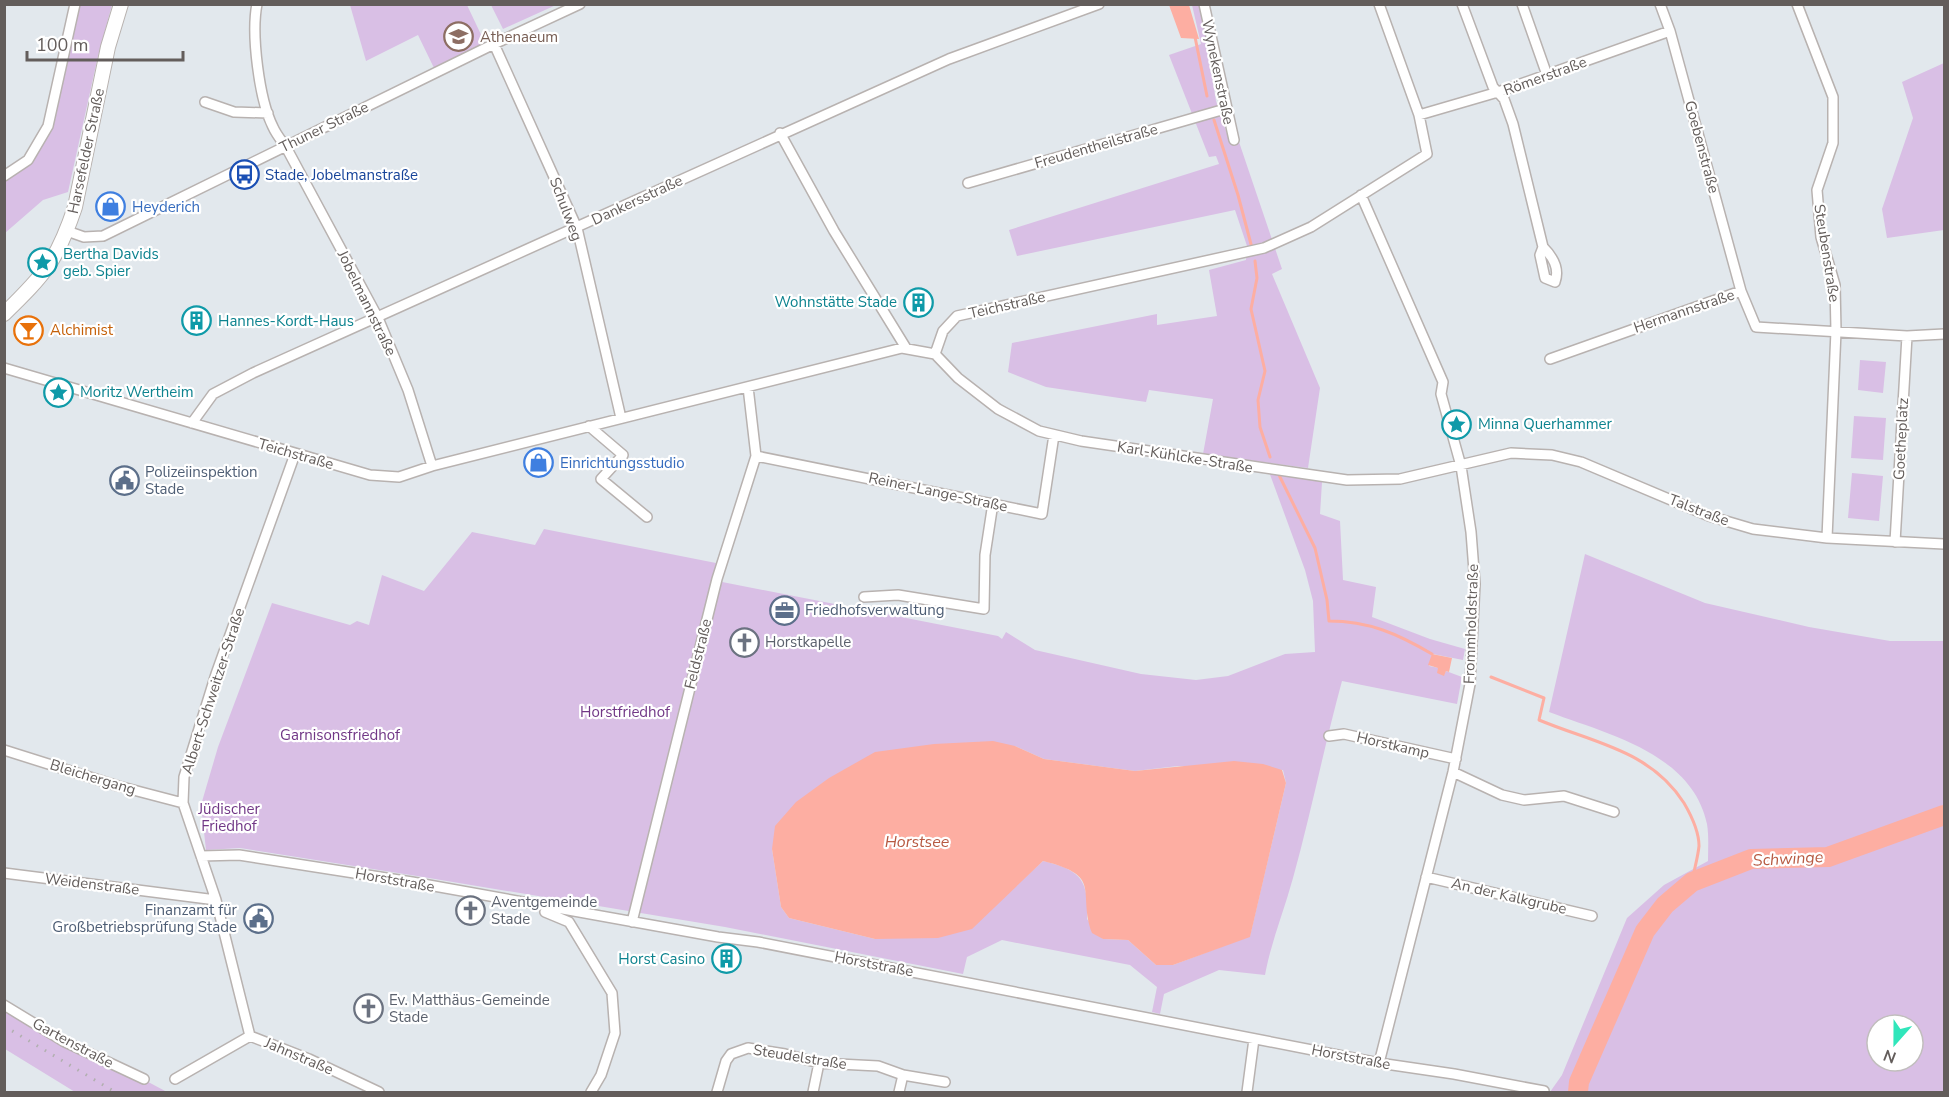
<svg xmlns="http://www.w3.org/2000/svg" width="1949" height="1097" font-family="'Nunito Sans',sans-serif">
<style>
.green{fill:#d9bfe5;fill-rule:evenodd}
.water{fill:#fdaea2}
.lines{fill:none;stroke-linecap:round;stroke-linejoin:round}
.stream{stroke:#fdaea2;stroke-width:3}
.river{stroke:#fdaea2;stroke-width:20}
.minor-casing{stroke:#b8b2b0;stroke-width:12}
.secondary-casing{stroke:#b8b2af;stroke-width:16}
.minor{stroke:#fff;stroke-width:9}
.secondary{stroke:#fff;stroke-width:14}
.rail{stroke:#b1afaf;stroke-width:3;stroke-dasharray:1.5 8;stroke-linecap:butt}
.labels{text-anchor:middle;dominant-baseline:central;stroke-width:4.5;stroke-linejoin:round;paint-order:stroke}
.education-label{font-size:15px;fill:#785e54;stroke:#fff;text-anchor:start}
.street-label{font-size:15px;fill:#635d5b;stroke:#fff}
.transit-label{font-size:15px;fill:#164399;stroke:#fff;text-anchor:start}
.shop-label{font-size:15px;fill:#366cbe;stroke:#fff;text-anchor:start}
.culture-label{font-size:15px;fill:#0d838f;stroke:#fff;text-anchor:start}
.food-label{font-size:15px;fill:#c56008;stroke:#fff;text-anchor:start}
.service-label{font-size:15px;fill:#4e5e75;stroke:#fff;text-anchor:start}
.worship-label{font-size:15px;fill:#5b616d;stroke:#fff;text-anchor:start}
.park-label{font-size:15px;fill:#713786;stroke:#fff}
.water-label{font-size:16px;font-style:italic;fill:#b75a42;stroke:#fff}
</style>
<rect width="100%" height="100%" fill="#e2e8ed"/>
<path class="green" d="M79 5H112L98 56 68 192 43 200 5 233 4 181 30 162 55 120Z
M350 5H467L485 43 434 68 418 35 366 61Z
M491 5H556L503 29Z
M1192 5H1200L1216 101 1229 140 1238 139 1282 269 1272 274 1320 388 1308 468 1203 454 1213 399 1149 390 1146 402 1046 387 1008 372 1012 343 1157 314V325L1217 316 1209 270 1246 260 1247 246 1235 210 1017 256 1009 230 1219 164 1216 156 1209 157 1169 55 1201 44Z
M1944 63V230L1887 238 1882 209 1913 118 1902 82Z
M1860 360 1886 362 1883 393 1858 390Z
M1854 416 1886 418 1883 460 1851 458Z
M1268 469 1322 482 1320 514 1340 521 1343 580 1376 587 1372 617 1430 639 1465 649 1463 660 1433 654 1429 666 1439 668 1444 675 1446 671 1462 677 1457 704 1342 681C1324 747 1311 813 1293 878 1284 911 1271 942 1265 975L1219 970 1164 994 1160 1014 1152 1012 1157 987 1130 965 1002 940 967 957 963 974 725 927 417 876 240 848 206 850 201 805 218 747 272 603 350 625 357 621 369 625 382 575 424 591 472 532 535 545 544 529 716 563 712 580 998 636 1002 639 1006 632 1035 650 1141 674 1196 680 1228 676 1285 654 1315 652 1313 601 1305 570ZM1015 746 1044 759 1135 771 1178 766 1283 770 1286 783 1250 936 1173 965H1156L1128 940 1103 939 1087 919C1089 880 1081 870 1043 861L1018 884 875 939 789 918 781 907 772 849Z
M1852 473 1883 476 1879 521 1848 518Z
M1585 554 1705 603 1809 627 1890 641H1944V1092H1550L1562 1075 1627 918 1664 885 1708 861C1708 849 1709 836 1707 824 1692 753 1607 734 1549 712ZM1877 1025H1913V1061H1877Z
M4 1005 167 1092H75L5 1049Z"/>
<path class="water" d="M1169 5H1189L1199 39 1181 38Z
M1432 654 1452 658 1449 672 1446 671 1444 676 1437 673 1438 668 1428 665Z
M993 741 1015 746 1044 759 1135 771 1234 761 1263 764 1282 770 1286 783 1250 937 1173 965H1156L1128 940 1103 939 1092 933C1077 891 1104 876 1043 861L972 929 938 938 875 939 789 918 781 907 772 849 775 826 796 802 829 778 875 752 934 744Z"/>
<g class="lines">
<path class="stream" d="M1195 37 1207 96
M1214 120 1238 195 1252 248
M1255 261 1257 278 1251 309 1265 371 1258 400 1260 427 1270 457
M1279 475 1315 548 1327 600 1329 621C1369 621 1398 634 1432 654
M1491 677 1544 698 1539 720C1594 743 1650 750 1684 803 1691 815 1699 831 1699 846 1698 857 1694 870 1692 882"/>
<path class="river" d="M1578 1092 1579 1082 1645 931 1665 905 1692 882 1751 859 1828 857 1944 815"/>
<defs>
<path id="minor" d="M257 4C251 34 259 99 273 127 276 134 281 140 286 147L378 318 408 390 432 466
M1204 4 1234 140
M1462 4 1493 87 1504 99 1513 124 1543 247 1540 255 1545 278 1555 282C1560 268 1553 257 1543 247
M1522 4 1547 75
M1660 4 1670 31 1741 291
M1797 4 1833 97V143L1817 190 1821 237 1835 285 1836 331 1827 538
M494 44 577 228 621 418
M205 102 234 112 268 113
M1419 115 1498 92 1670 31
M780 133 834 231 906 348
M4 176 28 160 48 126 75 4
M968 183 1225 109
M1361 195 1443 382 1441 394 1461 466 1471 532 1475 584 1470 684 1453 772 1379 1063
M67 231 84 237 103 236 494 44 580 4
M935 354 958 378 998 409 1039 431 1081 441 1347 480 1400 479 1511 453 1552 455 1581 462 1709 516 1753 529 1827 538 1944 544
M1550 359 1741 291 1756 327 1907 336 1944 334
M4 368 370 475 399 477 432 466 902 348 935 354 943 331 957 316 1264 248 1311 227 1427 154 1419 115 1379 4
M192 423 213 394 253 373 949 59 1099 4
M589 426 623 455 601 479 647 517
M756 456 1042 514 1054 435
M1895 542 1907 336
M864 597 898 595 984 609 985 555 993 503
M1329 736 1344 734 1456 759
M4 750 118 786 183 803
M1453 772 1502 795 1524 800 1564 796 1614 812
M201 856 239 855 412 882 718 937 758 942 1379 1063 1454 1074 1544 1091
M4 873 216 900
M1426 877 1592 916
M545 912 569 922 612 993 615 1033 601 1075 591 1092
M632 922 717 579 756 456 748 387
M4 1005 63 1041 144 1079
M250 1036 216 900 183 803 184 777 216 674 295 454
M250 1036 309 1059 379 1092
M175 1079 250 1036
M717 1092 726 1061 731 1054 748 1048 785 1054 819 1063 878 1066 903 1075 945 1082
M813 1092 819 1063
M899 1092 903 1075
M1247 1092 1254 1039"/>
<path id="secondary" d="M4 314C45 274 57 261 75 207L108 47 121 4"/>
</defs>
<use href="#minor" class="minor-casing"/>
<use href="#secondary" class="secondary-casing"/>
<use href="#minor" class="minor"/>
<use href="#secondary" class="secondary"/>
<path class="rail" d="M4 1026 115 1092"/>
</g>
<defs>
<symbol id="school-ring" viewBox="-11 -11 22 22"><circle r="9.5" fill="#fff" stroke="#8d6e63" stroke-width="1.5"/><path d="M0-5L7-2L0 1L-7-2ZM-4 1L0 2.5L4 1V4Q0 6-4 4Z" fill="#8d6e63"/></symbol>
<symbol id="bus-ring" viewBox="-11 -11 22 22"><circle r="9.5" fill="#fff" stroke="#1a4fb4" stroke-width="1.5"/><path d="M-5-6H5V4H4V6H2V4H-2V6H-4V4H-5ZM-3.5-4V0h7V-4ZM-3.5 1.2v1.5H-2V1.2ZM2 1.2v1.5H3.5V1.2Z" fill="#1a4fb4"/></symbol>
<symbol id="shop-ring" viewBox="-11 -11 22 22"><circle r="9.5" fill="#fff" stroke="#3f7fe0" stroke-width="1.5"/><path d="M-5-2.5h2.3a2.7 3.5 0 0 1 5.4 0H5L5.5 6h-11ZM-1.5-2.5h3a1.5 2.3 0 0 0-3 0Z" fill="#3f7fe0"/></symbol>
<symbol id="sight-ring" viewBox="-11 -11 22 22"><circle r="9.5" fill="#fff" stroke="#0f9aa8" stroke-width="1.5"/><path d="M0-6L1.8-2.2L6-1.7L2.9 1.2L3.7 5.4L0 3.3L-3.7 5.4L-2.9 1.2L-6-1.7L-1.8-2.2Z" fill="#0f9aa8"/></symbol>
<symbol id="building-ring" viewBox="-11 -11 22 22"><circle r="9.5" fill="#fff" stroke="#0f9aa8" stroke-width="1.5"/><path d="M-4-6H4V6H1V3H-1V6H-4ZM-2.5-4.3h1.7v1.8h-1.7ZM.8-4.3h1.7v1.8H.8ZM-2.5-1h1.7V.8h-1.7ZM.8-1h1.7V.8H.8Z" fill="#0f9aa8"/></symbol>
<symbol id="bar-ring" viewBox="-11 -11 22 22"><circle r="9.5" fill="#fff" stroke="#e8710a" stroke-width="1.5"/><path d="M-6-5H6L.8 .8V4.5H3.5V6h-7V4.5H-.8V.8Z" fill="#e8710a"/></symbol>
<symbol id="civic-ring" viewBox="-11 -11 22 22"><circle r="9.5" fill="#fff" stroke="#5c6f8a" stroke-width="1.5"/><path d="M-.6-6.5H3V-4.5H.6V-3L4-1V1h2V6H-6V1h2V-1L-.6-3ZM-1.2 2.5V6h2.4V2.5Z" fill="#5c6f8a"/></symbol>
<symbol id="office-ring" viewBox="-11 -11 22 22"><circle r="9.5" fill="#fff" stroke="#5c6f8a" stroke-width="1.5"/><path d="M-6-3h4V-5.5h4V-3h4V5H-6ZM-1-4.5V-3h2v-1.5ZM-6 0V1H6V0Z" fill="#5c6f8a"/></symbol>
<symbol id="church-ring" viewBox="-11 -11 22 22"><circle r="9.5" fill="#fff" stroke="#6b7280" stroke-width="1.5"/><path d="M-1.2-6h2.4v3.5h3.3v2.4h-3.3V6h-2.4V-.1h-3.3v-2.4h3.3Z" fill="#6b7280"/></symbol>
</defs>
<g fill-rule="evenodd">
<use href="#school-ring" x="442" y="20" width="33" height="33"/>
<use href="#bus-ring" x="228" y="158" width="33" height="33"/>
<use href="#shop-ring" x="94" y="190" width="33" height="33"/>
<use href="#sight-ring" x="26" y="246" width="33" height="33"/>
<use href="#building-ring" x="902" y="286" width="33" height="33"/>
<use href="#building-ring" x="180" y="304" width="33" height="33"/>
<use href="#bar-ring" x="12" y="314" width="33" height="33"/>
<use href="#sight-ring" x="42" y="376" width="33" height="33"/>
<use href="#sight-ring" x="1440" y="408" width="33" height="33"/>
<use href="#shop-ring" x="522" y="446" width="33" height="33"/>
<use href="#civic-ring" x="108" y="464" width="33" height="33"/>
<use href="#office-ring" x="768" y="594" width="33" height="33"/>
<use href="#church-ring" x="728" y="626" width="33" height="33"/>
<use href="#church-ring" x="454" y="894" width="33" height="33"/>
<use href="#civic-ring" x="242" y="902" width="33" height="33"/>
<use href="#building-ring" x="710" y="942" width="33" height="33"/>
<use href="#church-ring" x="352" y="992" width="33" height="33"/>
</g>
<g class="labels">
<g class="education-label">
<text x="480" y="37">Athenaeum</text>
</g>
<g class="street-label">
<text transform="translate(1218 72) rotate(78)">Wynekenstraße</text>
<text transform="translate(1545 76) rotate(-20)">Römerstraße</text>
<text transform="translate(324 127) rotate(-26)">Thuner Straße</text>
<text transform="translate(1096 146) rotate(-16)">Freudentheilstraße</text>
<text transform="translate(1702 147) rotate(75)">Goebenstraße</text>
<text transform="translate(86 151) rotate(-78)">Harsefelder Straße</text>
<text transform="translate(637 200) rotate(-25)">Dankersstraße</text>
<text transform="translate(566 209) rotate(69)">Schulweg</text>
<text transform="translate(1827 253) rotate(81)">Steubenstraße</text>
<text transform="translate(367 303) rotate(64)">Jobelmannstraße</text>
<text transform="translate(1007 305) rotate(-13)">Teichstraße</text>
<text transform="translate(1684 311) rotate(-19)">Hermannstraße</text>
<text transform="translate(1901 439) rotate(-87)">Goetheplatz</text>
<text transform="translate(296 454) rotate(16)">Teichstraße</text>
<text transform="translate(1185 457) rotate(9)">Karl-Kühlcke-Straße</text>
<text transform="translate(938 492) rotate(12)">Reiner-Lange-Straße</text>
<text transform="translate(1699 510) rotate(21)">Talstraße</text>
<text transform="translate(1471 624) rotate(-88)">Frommholdstraße</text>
<text transform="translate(698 654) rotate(-76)">Feldstraße</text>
<text transform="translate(213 691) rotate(-72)">Albert-Schweitzer-Straße</text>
<text transform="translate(1393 745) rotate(13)">Horstkamp</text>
<text transform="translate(93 777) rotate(17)">Bleichergang</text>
<text transform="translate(395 880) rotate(10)">Horststraße</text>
<text transform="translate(92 884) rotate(7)">Weidenstraße</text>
<text transform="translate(1509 896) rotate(13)">An der Kalkgrube</text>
<text transform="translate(874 964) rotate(11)">Horststraße</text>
<text transform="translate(73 1043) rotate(28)">Gartenstraße</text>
<text transform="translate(299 1056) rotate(23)">Jahnstraße</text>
<text transform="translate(800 1057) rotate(9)">Steudelstraße</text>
<text transform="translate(1351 1057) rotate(11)">Horststraße</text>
</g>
<g class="transit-label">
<text x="265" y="175">Stade, Jobelmanstraße</text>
</g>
<g class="shop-label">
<text x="132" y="207">Heyderich</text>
<text x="560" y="463">Einrichtungsstudio</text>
</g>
<g class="culture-label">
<text x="63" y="254">Bertha Davids<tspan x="63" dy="17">geb. Spier</tspan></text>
<text x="897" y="302" text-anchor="end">Wohnstätte Stade</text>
<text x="218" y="321">Hannes-Kordt-Haus</text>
<text x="80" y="392">Moritz Wertheim</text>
<text x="1478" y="424">Minna Querhammer</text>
<text x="705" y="959" text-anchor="end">Horst Casino</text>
</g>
<g class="food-label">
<text x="50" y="330">Alchimist</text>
</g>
<g class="service-label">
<text x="145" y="472">Polizeiinspektion<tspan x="145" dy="17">Stade</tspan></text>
<text x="805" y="610">Friedhofsverwaltung</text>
<text x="237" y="910" text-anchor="end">Finanzamt für<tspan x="237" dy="17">Großbetriebsprüfung Stade</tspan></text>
</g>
<g class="worship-label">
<text x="765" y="642">Horstkapelle</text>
<text x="491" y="902">Aventgemeinde<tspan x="491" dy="17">Stade</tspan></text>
<text x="389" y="1000">Ev. Matthäus-Gemeinde<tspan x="389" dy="17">Stade</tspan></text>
</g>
<g class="park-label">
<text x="625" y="712">Horstfriedhof</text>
<text x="340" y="735">Garnisonsfriedhof</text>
<text x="229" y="809">Jüdischer<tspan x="229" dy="17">Friedhof</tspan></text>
</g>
<g class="water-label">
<text x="917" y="842">Horstsee</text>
<text transform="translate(1788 859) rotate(-3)">Schwinge</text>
</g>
</g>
<rect width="1949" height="1097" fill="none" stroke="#635d5b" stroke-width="12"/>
<g transform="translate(1895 1043) rotate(201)"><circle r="28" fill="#ffffff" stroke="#c1bebd" stroke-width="1.5"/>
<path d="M0-4.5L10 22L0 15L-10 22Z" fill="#30e6bb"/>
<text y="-9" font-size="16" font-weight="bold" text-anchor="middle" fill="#635d5b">N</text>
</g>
<path d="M27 51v9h156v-9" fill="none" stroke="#635d5b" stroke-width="3"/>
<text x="36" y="51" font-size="18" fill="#635d5b" stroke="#ffffff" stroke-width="4.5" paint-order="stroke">100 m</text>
</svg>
